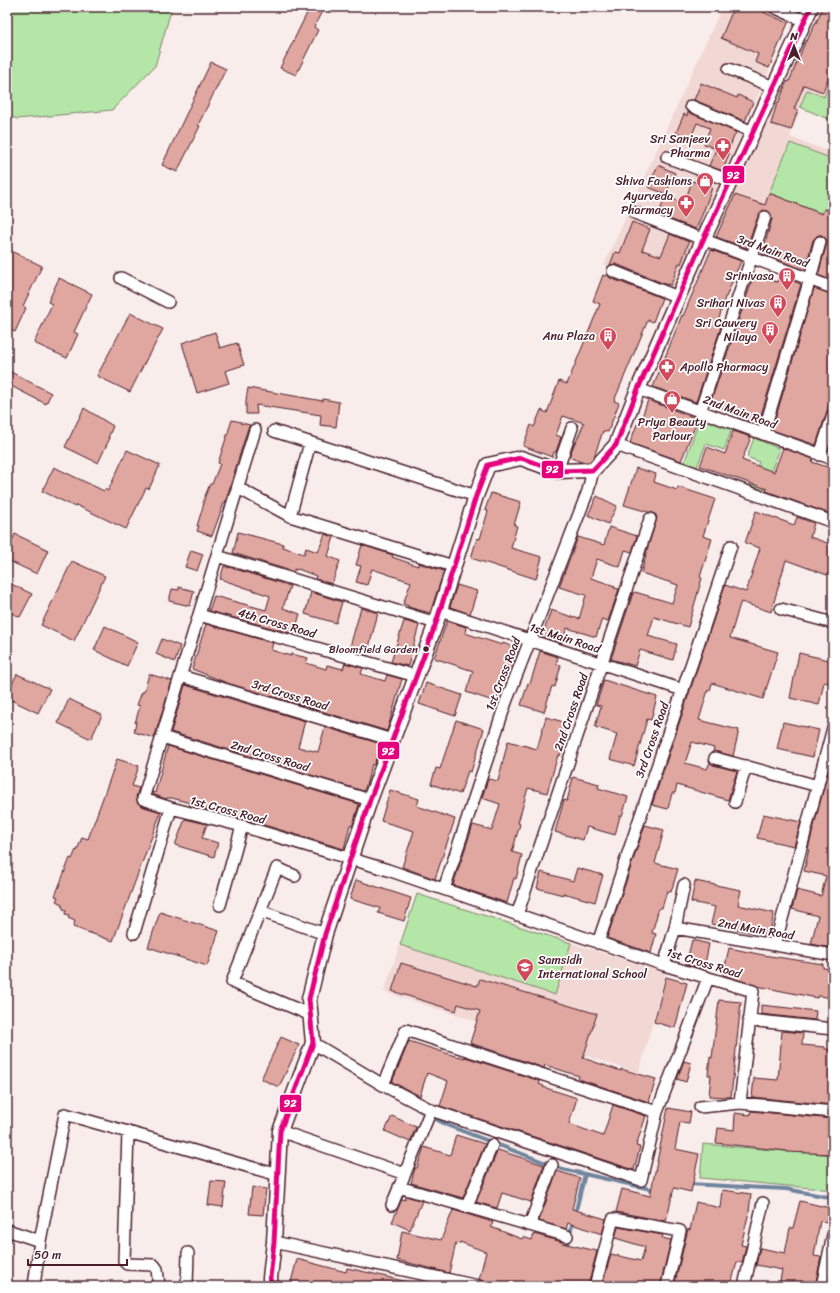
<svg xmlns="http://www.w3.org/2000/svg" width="840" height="1293" font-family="Sriracha,sans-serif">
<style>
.built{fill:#f2d8d5}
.green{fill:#b3e6a7;stroke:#7e8269}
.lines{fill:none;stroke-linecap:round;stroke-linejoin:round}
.stream{stroke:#70859e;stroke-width:4}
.building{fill:#e0a6a0;stroke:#4a1f2b}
.minor-casing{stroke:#4a1f2b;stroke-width:14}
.tertiary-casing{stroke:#4a1f2b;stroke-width:17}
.minor{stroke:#fff;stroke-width:11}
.tertiary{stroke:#fff;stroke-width:14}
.bus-1-casing{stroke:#fff;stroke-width:8}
.bus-1{stroke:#e5007d;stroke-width:5}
.bus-dot{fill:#4a1f2b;stroke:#fff;stroke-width:1.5}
.labels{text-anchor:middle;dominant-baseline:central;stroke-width:3.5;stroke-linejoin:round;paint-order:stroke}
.bus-label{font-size:11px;fill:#4a1f2b;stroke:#fff;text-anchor:end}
.poi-label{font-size:12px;fill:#4a1f2b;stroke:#fff;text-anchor:end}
.street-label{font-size:12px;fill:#4a1f2b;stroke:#fff}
.line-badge{stroke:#fff;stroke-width:1.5}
.badge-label{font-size:11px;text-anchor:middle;font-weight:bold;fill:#fff}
</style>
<rect width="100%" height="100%" fill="#f9edec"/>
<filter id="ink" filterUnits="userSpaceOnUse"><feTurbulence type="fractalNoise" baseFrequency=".025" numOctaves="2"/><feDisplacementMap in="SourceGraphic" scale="8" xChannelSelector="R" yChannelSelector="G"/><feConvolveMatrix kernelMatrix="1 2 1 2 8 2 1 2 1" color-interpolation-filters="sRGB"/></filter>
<g filter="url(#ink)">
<path class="built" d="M722 7H796L675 290 604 265Z
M822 7H833V70L824 97 807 90 790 137 833 153V241L763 215 750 253 713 239 764 128Z
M417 894 666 973 639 1073 384 992Z"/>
<path class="green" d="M7 7H172L155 66 112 110 17 119 7 115Z
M831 78 833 79V121L800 107 807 90 824 97Z
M790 143 833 159V212L824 209 822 214 769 193Z
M701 415 733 426 724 450 706 444 697 467 684 463Z
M754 438 780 449 763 490 750 485 759 462 747 457Z
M417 894 571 943 555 995 400 945Z
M703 1144 833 1155V1190L700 1178Z"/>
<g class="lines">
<path class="stream" d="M417 1109 449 1126 562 1169 655 1190
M688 1184 786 1189 833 1198
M575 1214 585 1174
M566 1249 573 1221"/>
</g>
<path class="building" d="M310 7H324L314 27 318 30 296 75 280 68Z
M734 7H765L763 12 788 23 769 68 755 62 758 54 721 38Z
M823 7H833V74L830 73 823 92 804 85 794 109 798 110 791 130 771 124 777 103 778 104 787 81 789 82 806 40 807 41 815 23H816Z
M211 62 226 69 198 125 200 126 177 172 162 165Z
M701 83 737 98 738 95 753 102 745 121 694 100Z
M688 112 736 132 727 153 729 154 723 171 709 166 716 149 704 144 710 128 697 123 690 139 676 133 684 114 687 116Z
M658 165 675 173 666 194 648 187Z
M692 181 712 188 704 210 696 229 658 215 666 196 684 204Z
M769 193 822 214 824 209 833 212V281L818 275 827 243V240L822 235H818L813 240 805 270 762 254 772 219 770 213 768 211 763 210 759 214 746 248 716 237 735 195 765 205Z
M632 222 650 229 642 250 661 256 670 234 689 242 681 264 679 263 671 285 667 284V285L616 264 610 265 615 252 620 253Z
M7 249 42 266 23 306 26 308 15 332 7 328Z
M711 250 741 261 726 297H725L717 326 721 327 696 402 653 387 682 315 683 316Z
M607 274 610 278 662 298 653 322 648 320 614 401 619 403 608 432 603 431 594 457 589 462H581L569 457 575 442H576L584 423 563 416 556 435 561 437 556 452H554L552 457 523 446 531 425 534 427 541 410 547 413 559 381 567 384 600 304 593 301 603 275 606 276Z
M754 275 777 282 780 276 801 284 758 425 738 418 739 415 736 414 737 413 710 404Z
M59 278 92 294 74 332 78 334 67 358 34 343 52 304 48 302Z
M814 288 833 295V392L816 445 772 430Z
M130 313 163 329 151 352H150L130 392 97 376Z
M215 332 220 348 237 343 244 365 225 371 229 383 197 393 182 343Z
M7 370 51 393 46 404 7 384Z
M248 388 323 401V399L339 402 336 427 320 425 321 415 256 405 257 414H246V400Z
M648 400 698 419 681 461 630 443 637 424 639 425Z
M84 408 113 426 108 438H110L98 463 65 447Z
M232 420 241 422V424L242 423 250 425 248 428 225 503H224L212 536 197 531 199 526H197L204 503H203L205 496 210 484H212L220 464 218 463Z
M733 431 751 437 742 460 755 465 774 472 783 448 813 459 812 462 833 469V515L766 491 767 489 700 466 707 447 725 454Z
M127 450 160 465 149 489 146 488 126 529 76 505 75 507 42 491 54 467 104 491 105 489 108 491Z
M636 468 656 474 654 482 677 490 678 487 715 499 703 536 712 539 700 577 702 578 688 627 654 617 648 636 677 644 673 660 640 650 635 666 611 659 633 593H634L635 592 672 603 678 585 641 573 646 556H645L657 518 656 515 653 513 648 512 624 505Z
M491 493 521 502 514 525 517 526 511 548 542 557 536 579 471 558 477 538 480 539 488 511 485 510Z
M597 496 617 506 608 524 588 515Z
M756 511 794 525 797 517 814 523 810 537 833 545V574L828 573 827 575 786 560 771 612 741 602 739 607 730 638 778 652 763 699 712 683 710 691 708 690 699 720 739 730 733 756 713 751 714 748 692 742 685 763 707 769 710 762 713 765 737 771 728 800 677 785 675 793H672L668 809 652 805 725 585 746 592 760 548 745 543Z
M609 527 637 536 632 552 625 550 620 567 597 559 591 578 615 586 614 588 619 589 608 621 602 619 596 637 567 628 562 643 542 637 551 610 579 619 586 595 559 587 578 537 604 545Z
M238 532 283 544V547L304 554 306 548 318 552 325 534 334 537 328 556 340 561 332 584 315 579 316 576 298 569 297 570 294 569V572L233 553Z
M15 534 48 550 37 574 7 560V552Z
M362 545 393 555 392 557 418 566V563L444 571 430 613 408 607 409 606 403 604 411 582 372 569 367 585 356 582 361 566 356 565Z
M191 550 203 554 197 571 185 567Z
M72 561 105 576 74 641 41 625Z
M224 566 229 568V567L290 586 283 608 300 614 294 634 209 611 214 596 266 610 270 596 220 579Z
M7 582 32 594 20 617 7 611Z
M457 585 477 591 470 614 450 607Z
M179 587 194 591 190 606 169 601 172 589 179 590Z
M311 592 342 602 336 623 305 614Z
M361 608 378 613 367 655 349 650Z
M404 621 419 625 408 666 391 662Z
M447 621 466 627 465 633 502 645 503 643 518 649 506 682 503 681 496 702 466 692 473 671 434 658Z
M206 624 273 643 271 650 291 656V654L308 658 306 663 326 669 327 665 343 669 345 663 363 668 361 674 385 681 387 675 402 679 387 731 227 683 192 669Z
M105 626 138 642 127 666 94 650Z
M162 639 180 646 175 662 156 654Z
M540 651 558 657 556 664 561 665 555 687 552 686 544 712 521 705 528 683 530 684Z
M799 653 833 661 828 683 824 682 819 705 790 698Z
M17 674 50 689 38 713 7 698V694Z
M149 674 172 681 154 738 134 732 136 723H135L140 706 137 705 142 692H144Z
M604 680 657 697 651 720 647 719 634 766 610 759 617 734 595 727 601 706 596 705Z
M426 683 462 695 455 716 419 704Z
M185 685 305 721 298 747 318 752 325 727 381 744 374 765 372 764 365 789H364L363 791 171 732Z
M69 699 102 715 91 739 58 723Z
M546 717 567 723 562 740H565L560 756 558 755 547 793 528 788 518 823 520 824 512 852 522 855 516 879 514 878 507 903 453 885 473 825 492 830 500 804 482 798 488 779 498 781 508 741 537 749Z
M456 720 484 729 471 772 468 771 460 794 431 784 436 768 440 769Z
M783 722 819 730 813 757 777 749Z
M168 746 359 804 353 825H350L344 849 244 819 190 806V803L172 798H167L166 799 152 794V792L155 793Z
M117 759 139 766 132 786 139 788 136 797 138 803 141 806 161 812 113 941 73 927 75 921 68 918 69 915 65 914 66 910 63 909V907L61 906 62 904 56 901 58 897 55 896 70 858 72 859 76 850 77 851 82 837 88 839Z
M830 764 833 765V841L828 859 833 860V948L811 944 818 916 792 909 797 890 821 896 826 876 804 871 809 849H808Z
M573 777 599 784 598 788 628 797 622 816H620L615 835 587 827 583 840 555 832 564 800 567 801Z
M390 790 419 799 417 806 455 819 435 879 402 867 414 831 381 821Z
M763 814 801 822 794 846 757 838Z
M185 819 207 824 202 838 218 843 214 857 175 845Z
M645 825 664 830 655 863 678 869 671 892 667 891 662 908H659L652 933 656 934 651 953 607 938Z
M577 868 603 875 595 902 563 893V895L537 888 541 872 573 881Z
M356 880 411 898 404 921 378 913 380 908 350 899Z
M695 881 741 890 738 905 774 913 769 936 711 924 715 907 691 902Z
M160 912 219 931 207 966 148 947Z
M692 940 709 944 704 969 686 964Z
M729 948 763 955 823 964V968L833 969V998L818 996 817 998 757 986 723 975Z
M401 963 477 986 480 979 597 1014 583 1058 621 1071V1069L656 1079 649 1102 578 1079 579 1076 545 1065 544 1068 470 1043 480 1011 458 1004 456 1011 392 991Z
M666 977 687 983 675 1028 654 1022Z
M719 1000 741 1002 731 1097H726L709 1096 711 1075H708L710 1057 712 1058Z
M761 1005 816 1011 815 1020 761 1014Z
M782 1031 803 1033 802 1045 825 1047V1049L833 1050V1105L752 1097 754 1078 778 1080Z
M281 1037 299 1045 279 1087 261 1079Z
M409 1041 458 1057V1056L465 1058V1057L540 1081 539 1084 544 1086 543 1087 577 1098 569 1124 603 1136 613 1105 646 1116 636 1146 640 1147 634 1170 440 1106 448 1081 427 1073 420 1096 392 1082Z
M684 1061 691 1063 686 1082 677 1079Z
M668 1108 691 1112 689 1123 680 1122 675 1149 699 1154 691 1192 674 1188 666 1221 616 1212 622 1189 650 1196Z
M751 1111 833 1119V1154L787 1152V1151L716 1143 718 1128 734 1130 735 1113 750 1115Z
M392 1116 416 1127 410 1142 385 1131Z
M456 1135 485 1144 463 1198 411 1183 415 1168H417L424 1147 450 1155Z
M498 1150 544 1165 531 1202 502 1193 497 1208 476 1202Z
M557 1171 580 1178 572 1209 606 1219 602 1234 568 1223 566 1229 539 1221Z
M211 1181 226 1182 223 1207 208 1205Z
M252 1187 266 1189 263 1215 249 1214Z
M722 1190 751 1194 749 1212 741 1245 746 1246 742 1263 737 1262 732 1281H730L729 1286H674L688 1229 690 1230 696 1202 720 1208Z
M406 1196 422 1201 410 1230 392 1222 402 1199 405 1200Z
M800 1201 830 1208 826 1222 820 1221 814 1256 821 1257 815 1286H779L782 1270 756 1265 760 1248 785 1253 790 1228H793Z
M453 1210 493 1222 491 1227 522 1239 523 1237 532 1240 534 1234 562 1242V1243L597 1251 588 1286H489L485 1285 483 1281 479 1279 486 1252 460 1242 459 1244 456 1243 449 1273 397 1260 402 1231 441 1240Z
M618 1227 663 1235 662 1238 671 1240 660 1286H602L611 1254 641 1261 645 1247 615 1238Z
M297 1259 346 1272 347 1268 370 1273 408 1282 407 1286H290Z"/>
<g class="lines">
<defs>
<path id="minor" d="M774 7 805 21
M729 69 774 87
M691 106 753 132
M667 157 730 181
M635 213C700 239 767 263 833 288
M613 271 678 297
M121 278 168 302
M638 389 833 459
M700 412 765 217
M255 430 143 799 171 808 242 826 388 870 664 965 753 991 740 1103
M274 431 476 496
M763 434 810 279 820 242
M616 445 833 522
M820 455 833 415
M557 471 572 428
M238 488 290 516 453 566
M290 516 310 443
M217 556 436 623
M781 609 833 623
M440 611 683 690
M199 615 416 676
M181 676 392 740
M162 737 370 800
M715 758 818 786
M735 802 746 766
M295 876 277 868 232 982 311 1015
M444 889 506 702 588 491 593 470
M220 905 242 826
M260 911 325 934
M517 915 650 519
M675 928 833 955
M134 933 171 808
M598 943 731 546
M775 945 833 728
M664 965 675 928 684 885
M749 1020 833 1029
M313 1043 383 1085 431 1110 641 1180 657 1112 708 978
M383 1085 406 1030 657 1112
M700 1107 740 1103 833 1112
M280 1131 405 1174
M128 1132 124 1261 127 1264 154 1265 157 1269 159 1286
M399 1187 567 1236
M392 1205 431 1110
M467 1206 492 1145
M530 1225 552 1165
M7 1230 40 1241
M274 1242 478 1286
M34 1286 40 1241 65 1114 278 1175
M187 1286 188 1253
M595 1286 613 1219 680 1231 667 1286
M744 1286 763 1203
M822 1286 833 1235"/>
<path id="tertiary" d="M271 1286 270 1278 274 1242 280 1131 313 1043 309 999 325 934 370 800 436 623 476 496 488 465 521 458 557 471 593 470 616 445 638 389 703 240 811 7"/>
</defs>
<use href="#minor" class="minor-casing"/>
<use href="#tertiary" class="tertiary-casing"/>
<use href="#minor" class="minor"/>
<use href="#tertiary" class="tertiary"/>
<defs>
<path id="bus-1" d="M271 1286 270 1278 274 1242 280 1131 313 1043 309 999 325 934 370 800 436 623 476 496 488 465 521 458 557 471 593 470 616 445 638 389 703 240 811 7"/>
</defs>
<use href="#bus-1" class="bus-1-casing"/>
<use href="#bus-1" class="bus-1"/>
</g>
</g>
<defs>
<symbol id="pharmacy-pin" viewBox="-11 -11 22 30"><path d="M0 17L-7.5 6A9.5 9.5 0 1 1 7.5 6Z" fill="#d1495b" stroke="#fff"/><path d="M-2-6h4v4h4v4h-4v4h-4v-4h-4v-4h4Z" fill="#fff"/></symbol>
<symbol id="shop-pin" viewBox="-11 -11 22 30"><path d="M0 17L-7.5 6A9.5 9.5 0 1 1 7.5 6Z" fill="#d1495b" stroke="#fff"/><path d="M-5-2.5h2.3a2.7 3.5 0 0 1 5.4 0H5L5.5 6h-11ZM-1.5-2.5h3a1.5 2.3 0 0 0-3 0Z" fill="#fff"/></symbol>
<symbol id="building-pin" viewBox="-11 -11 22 30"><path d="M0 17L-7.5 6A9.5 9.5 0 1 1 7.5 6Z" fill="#d1495b" stroke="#fff"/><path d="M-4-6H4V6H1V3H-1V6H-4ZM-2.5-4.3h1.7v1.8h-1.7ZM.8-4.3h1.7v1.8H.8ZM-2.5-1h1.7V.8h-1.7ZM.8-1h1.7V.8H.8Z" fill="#fff"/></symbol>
<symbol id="school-pin" viewBox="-11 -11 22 30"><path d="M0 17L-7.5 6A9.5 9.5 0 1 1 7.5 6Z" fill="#d1495b" stroke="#fff"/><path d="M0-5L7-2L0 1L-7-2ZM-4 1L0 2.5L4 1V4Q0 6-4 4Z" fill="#fff"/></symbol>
</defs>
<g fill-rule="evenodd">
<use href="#pharmacy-pin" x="713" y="136" width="20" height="27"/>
<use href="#shop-pin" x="695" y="171" width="20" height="27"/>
<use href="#pharmacy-pin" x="676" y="193" width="20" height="27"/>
<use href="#building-pin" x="777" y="266" width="20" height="27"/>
<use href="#building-pin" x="768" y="293" width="20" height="27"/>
<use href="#building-pin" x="760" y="320" width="20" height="27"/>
<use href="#building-pin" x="598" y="326" width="20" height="27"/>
<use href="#pharmacy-pin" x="657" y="357" width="20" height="27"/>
<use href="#shop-pin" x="662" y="389" width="20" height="27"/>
<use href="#school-pin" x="515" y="957" width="20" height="27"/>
</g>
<circle class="bus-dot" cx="426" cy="649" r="3.5"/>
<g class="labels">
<g class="bus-label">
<text x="418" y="649">Bloomfield Garden</text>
</g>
<g class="poi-label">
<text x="710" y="139">Sri Sanjeev<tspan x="710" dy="14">Pharma</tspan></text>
<text x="692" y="181">Shiva Fashions</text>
<text x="673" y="196">Ayurveda<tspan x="673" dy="14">Pharmacy</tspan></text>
<text x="774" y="276">Srinivasa</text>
<text x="765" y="303">Srihari Nivas</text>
<text x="757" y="323">Sri Cauvery<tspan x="757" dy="14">Nilaya</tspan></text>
<text x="595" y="336">Anu Plaza</text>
<text x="680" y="367" text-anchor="start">Apollo Pharmacy</text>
<text x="672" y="422" text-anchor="middle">Priya Beauty<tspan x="672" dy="14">Parlour</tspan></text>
<text x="538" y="960" text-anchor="start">Samsidh<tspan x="538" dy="14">International School</tspan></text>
</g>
<g class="street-label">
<text transform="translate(773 251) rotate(20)">3rd Main Road</text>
<text transform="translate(740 412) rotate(20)">2nd Main Road</text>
<text transform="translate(277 623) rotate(16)">4th Cross Road</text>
<text transform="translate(565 638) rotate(18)">1st Main Road</text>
<text transform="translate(503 674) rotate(-69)">1st Cross Road</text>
<text transform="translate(290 695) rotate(17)">3rd Cross Road</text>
<text transform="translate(571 712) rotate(-71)">2nd Cross Road</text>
<text transform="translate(652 740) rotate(-71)">3rd Cross Road</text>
<text transform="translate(270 756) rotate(17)">2nd Cross Road</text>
<text transform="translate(228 810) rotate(15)">1st Cross Road</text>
<text transform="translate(756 929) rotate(10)">2nd Main Road</text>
<text transform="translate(704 963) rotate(17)">1st Cross Road</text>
</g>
</g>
<g class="line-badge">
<rect x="722" y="165" width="23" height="19" rx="4" fill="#e5007d"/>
<rect x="541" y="460" width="23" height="19" rx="4" fill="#e5007d"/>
<rect x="377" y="741" width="23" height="19" rx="4" fill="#e5007d"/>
<rect x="279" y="1094" width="23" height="19" rx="4" fill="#e5007d"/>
</g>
<g class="badge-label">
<text x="733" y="179">92</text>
<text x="552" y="473">92</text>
<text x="388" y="755">92</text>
<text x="290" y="1107">92</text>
</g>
<rect width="840" height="1293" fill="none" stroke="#fff" stroke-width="24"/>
<rect x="12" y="12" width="816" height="1269" fill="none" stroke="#4a1f2b" stroke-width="1.5" filter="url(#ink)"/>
<g transform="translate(794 46)" stroke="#ffffff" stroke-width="3" paint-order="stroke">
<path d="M0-3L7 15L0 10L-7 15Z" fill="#4a1f2b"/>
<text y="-6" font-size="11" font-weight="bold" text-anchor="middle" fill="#4a1f2b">N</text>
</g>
<path d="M28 1259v6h99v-6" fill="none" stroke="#4a1f2b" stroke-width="2"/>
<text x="34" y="1259" font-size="12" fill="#4a1f2b" stroke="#ffffff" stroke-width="3" paint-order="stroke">50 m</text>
</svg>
